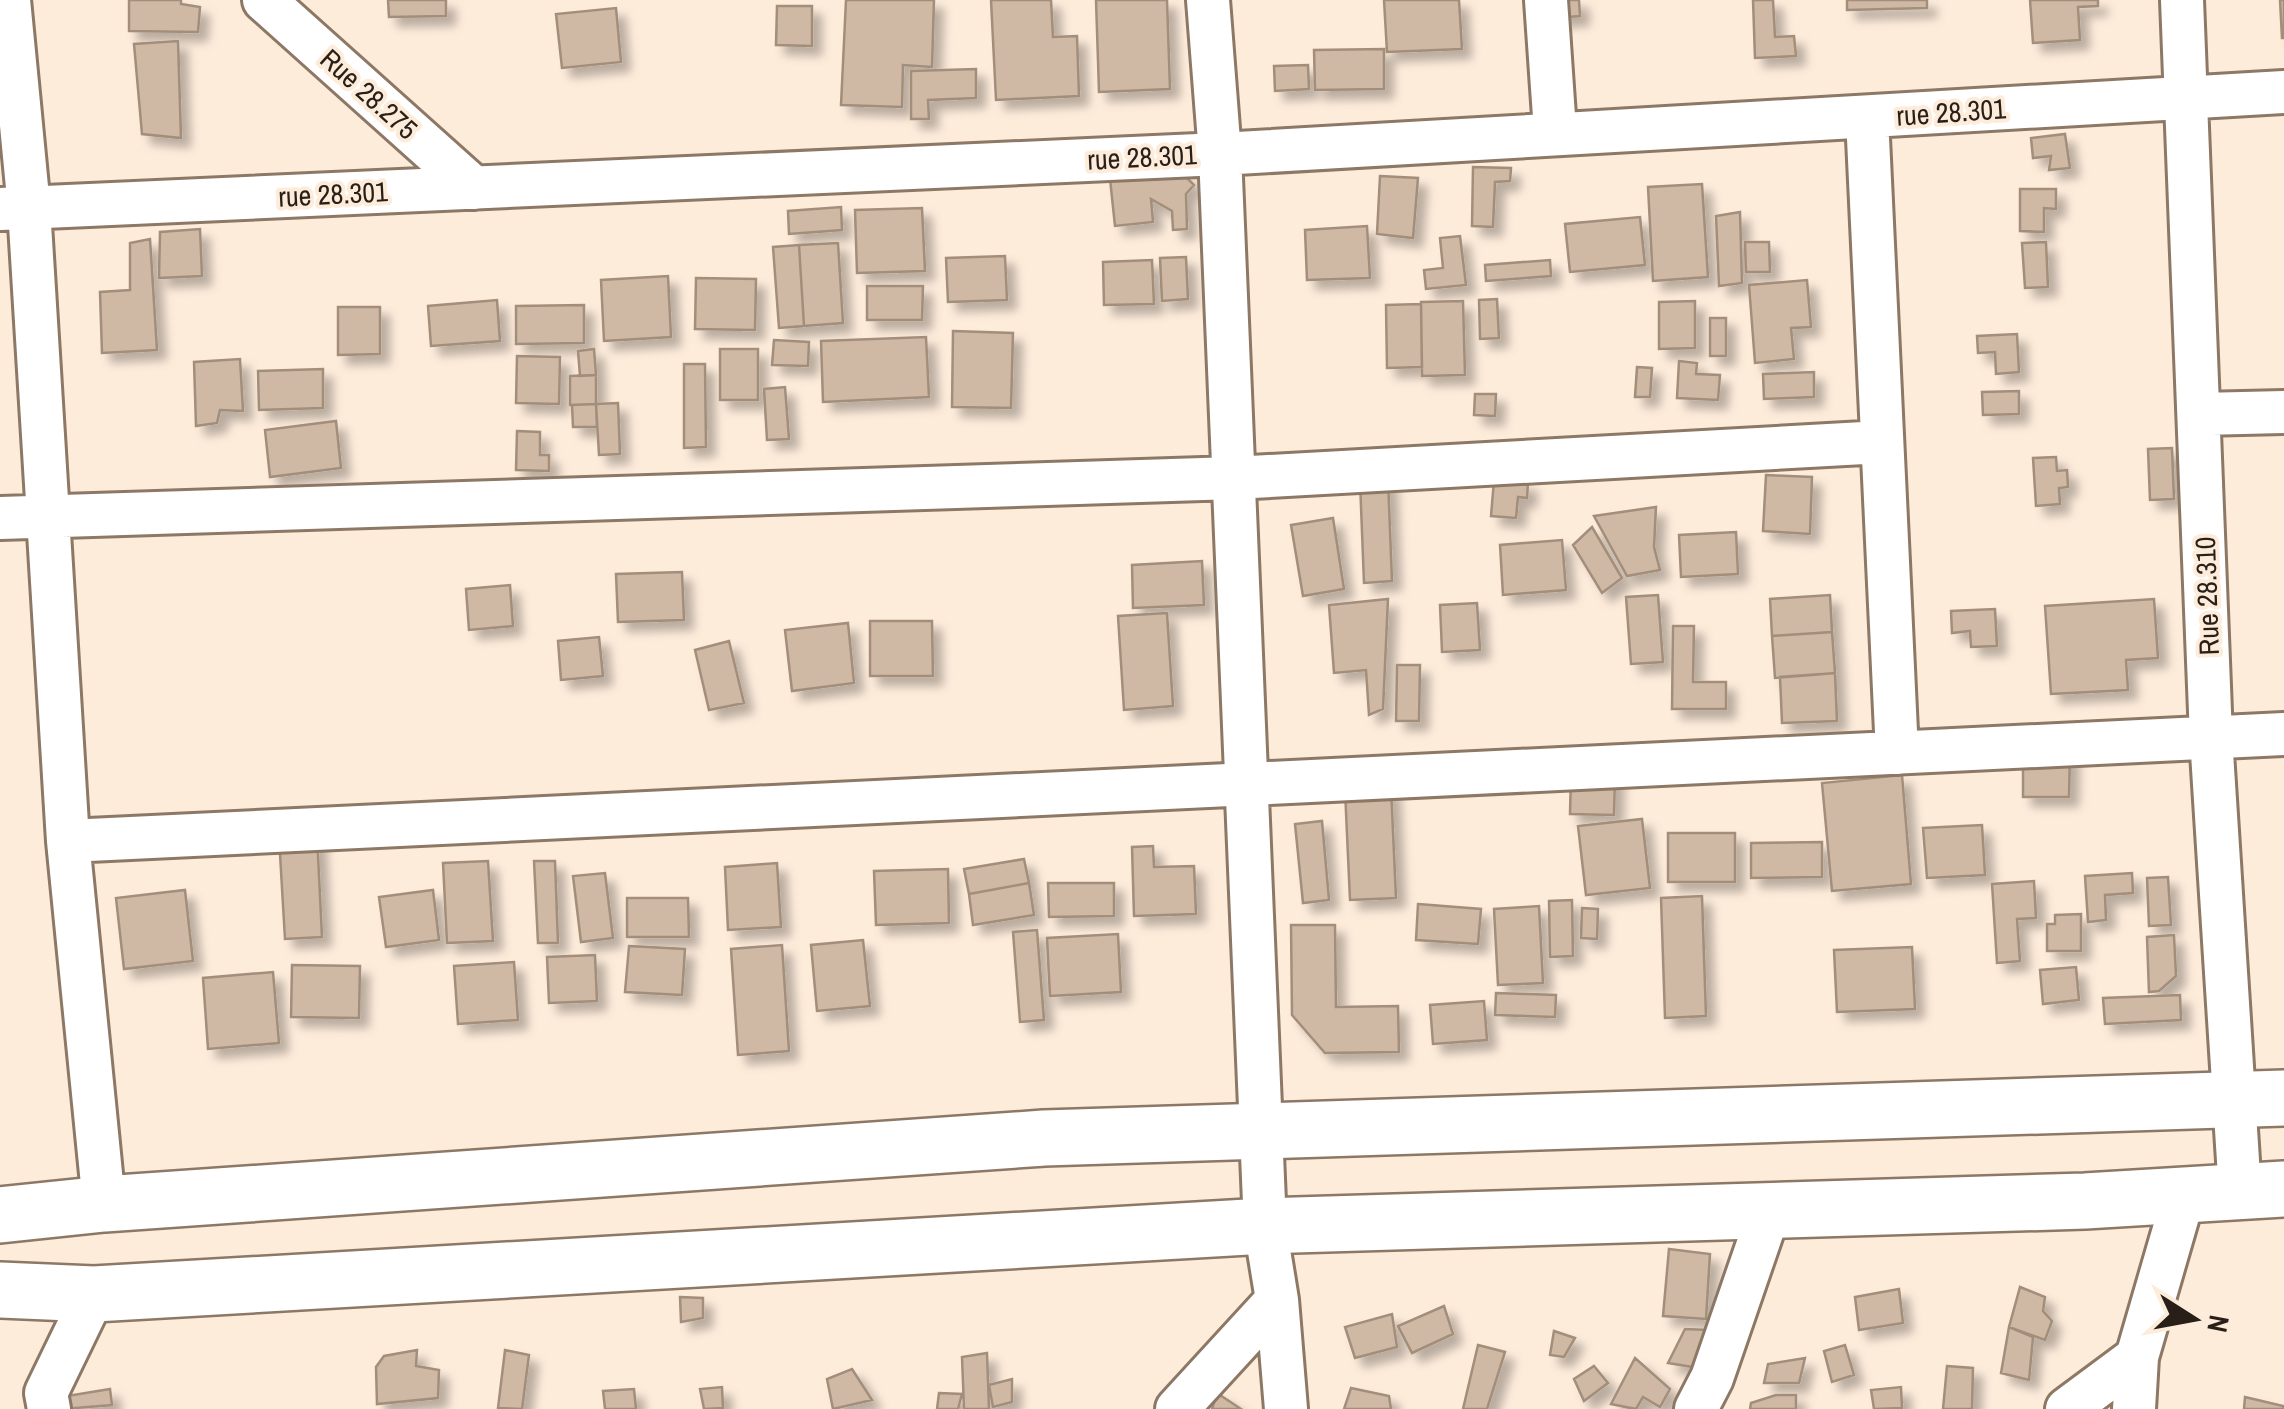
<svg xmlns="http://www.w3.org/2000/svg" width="2284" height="1409" font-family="'Archivo Narrow',sans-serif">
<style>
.building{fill:#cfb9a5;stroke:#a28e7a;stroke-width:2.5;filter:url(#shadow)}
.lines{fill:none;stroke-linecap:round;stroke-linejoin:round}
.street-casing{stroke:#8c7865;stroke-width:48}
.secondary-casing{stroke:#8c7865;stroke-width:60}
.street{stroke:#fff;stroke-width:42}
.secondary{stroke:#fff;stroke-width:55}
.labels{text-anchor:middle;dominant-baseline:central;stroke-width:8;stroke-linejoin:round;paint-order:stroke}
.street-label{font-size:28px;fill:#281f18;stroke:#feecdb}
</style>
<defs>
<filter id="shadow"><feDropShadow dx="9" dy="9" stdDeviation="5" flood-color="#0004"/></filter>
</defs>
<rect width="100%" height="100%" fill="#feecdb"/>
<path class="building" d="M129 0H181V4L200 7 198 32 129 31Z
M388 0H446V16L389 17Z
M846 0H934L932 67 903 65 902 107 841 105Z
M991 0H1051L1053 37 1077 36 1079 96 996 100Z
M1096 0H1167L1170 89 1099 92Z
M1384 0H1459L1462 49 1387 52Z
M1555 0H1579L1580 16 1557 18Z
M1753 0H1773L1775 37 1794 36 1796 56 1755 58Z
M1847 0H1927V8L1847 10Z
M2030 0H2098V6L2078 7 2080 40 2033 43Z
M2280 0H2284V38H2282Z
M777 6H812V46L776 45Z
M616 8 621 62 562 68 556 14Z
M178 41 181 138 142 134 134 44Z
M1384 49V89L1315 90 1314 50Z
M1308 65 1309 89 1275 91 1274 66Z
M976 69V98L928 100 929 119H911V71Z
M2065 134 2070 168 2049 170 2051 156 2033 158 2031 138Z
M1473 167 1511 168 1510 181 1495 182 1493 227 1472 226Z
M1180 171 1194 185 1186 194 1187 229 1173 230 1172 211 1151 199 1153 222 1115 226 1110 179Z
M1380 176 1418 178 1413 238 1377 234Z
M1702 184 1708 277 1653 281 1648 187Z
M2020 189H2056V209L2044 208V232L2020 231Z
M841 207 842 230 789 234 788 211Z
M922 208 925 271 857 273 855 210Z
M1740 212 1742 283 1719 286 1716 216Z
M1640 217 1645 265 1570 272 1565 224Z
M1367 226 1370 278 1307 280 1305 230Z
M200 229 202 276 159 278 160 232Z
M1460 236 1466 285 1426 289 1424 270 1443 268 1440 238Z
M150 239 157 350 102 353 100 292 130 290V243Z
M1745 242H1769L1770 272H1746Z
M2046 242 2048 287 2025 288 2022 243Z
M838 243 843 323 804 326 799 245Z
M799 245 804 326 779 328 773 247Z
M1005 256 1007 300 948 302 946 258Z
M1186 257 1188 299 1162 301 1160 258Z
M1152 260 1154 304 1104 305 1103 262Z
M1550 260 1551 276 1486 281 1485 265Z
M668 276 671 337 604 341 601 280Z
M696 278 756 279 755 330 695 329Z
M1807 280 1811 327 1791 328 1794 359 1755 363 1749 285Z
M867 286H923L922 320H867Z
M1497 299 1499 338 1480 339 1479 300Z
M497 300 500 341 431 346 428 306Z
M1463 301 1465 375 1422 376 1421 302Z
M1695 301V348L1659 349V302Z
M1421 304 1422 367 1387 368 1386 305Z
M584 305V343L516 344V306Z
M338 307H380V354L338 355Z
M1710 318H1726V356H1710Z
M953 331 1013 333 1011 408 952 407Z
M2017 334 2019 372 1996 374 1995 352 1978 353 1977 336Z
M926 337 929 397 823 402 821 341Z
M774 340 809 342 808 366 772 365Z
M594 349 596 375 580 376 578 351Z
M720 349H758V400H720Z
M517 356 560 357 559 404 516 403Z
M240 359 243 411 220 410 217 423 196 426 194 362Z
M1679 361 1697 363 1696 374 1720 375 1718 400 1677 398Z
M684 364H705L706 447 684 448Z
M1637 367 1652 368 1650 397H1635Z
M323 369V408L259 410 258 371Z
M1814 372V397L1764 399 1763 374Z
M596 375V404L570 405V376Z
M785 387 789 439 767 440 764 389Z
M2019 391V414L1983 415 1982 392Z
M1475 394H1496L1495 416 1474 415Z
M618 403 620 454 599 455 596 404Z
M596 404 597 427H573L572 405Z
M336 421 341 468 270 477 265 430Z
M517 431 540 432V455H549V471L516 470Z
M2172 448 2174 499 2150 500 2148 449Z
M2056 457 2057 471 2067 470 2068 487 2059 488 2060 504 2036 506 2033 458Z
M1766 475 1812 477 1810 534 1763 531Z
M1388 479 1392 581 1364 583 1360 481Z
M1494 480 1528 483 1527 498 1518 497 1516 518 1491 516Z
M1656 507 1654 547 1660 570 1627 576 1594 516Z
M1333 518 1344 589 1303 596 1291 525Z
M1592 527 1622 578 1602 593 1573 545Z
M1736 532 1738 574 1681 577 1679 535Z
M1562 540 1566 590 1503 595 1500 545Z
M1202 561 1204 605 1133 608 1132 565Z
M682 572 684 620 618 622 616 574Z
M510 585 513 626 469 630 466 589Z
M1658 595 1663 662 1631 664 1626 597Z
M1830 595 1832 632 1772 636 1770 599Z
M1388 599 1383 709 1369 715 1366 670 1334 673 1329 605Z
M2154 599 2158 658 2126 660 2128 690 2051 694 2045 606Z
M1477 603 1480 650 1442 652 1440 605Z
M1995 609 1997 646 1971 647 1970 631 1952 633 1951 611Z
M1167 613 1173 706 1124 710 1118 616Z
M870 621H932L933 676H870Z
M848 623 854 683 792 691 785 630Z
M1673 626H1694L1693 682H1726V709H1672Z
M1832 632 1835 673 1775 678 1772 636Z
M599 637 603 676 561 680 558 641Z
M729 641 744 703 709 710 695 650Z
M1397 665H1420L1419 721H1396Z
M1835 673 1837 721 1782 723 1780 677Z
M2023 752 2070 753 2069 797H2023Z
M1571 775 1615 776 1614 815 1570 814Z
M1902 775 1911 884 1832 891 1822 783Z
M1391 788 1396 898 1350 900 1345 790Z
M1642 819 1650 888 1586 895 1578 826Z
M1322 821 1329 900 1303 903 1295 824Z
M1982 825 1985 875 1927 878 1923 828Z
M1668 833H1735V882H1668Z
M317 835 322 937 285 939 279 837Z
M1822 842V877L1751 878V843Z
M1153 846 1154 867 1194 866 1196 914 1134 916 1132 847Z
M1024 859 1029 883 969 894 964 869Z
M488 861 493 941 447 943 443 863Z
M534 861H555L558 943H538Z
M777 863 781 927 728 930 725 867Z
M948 869 949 923 876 925 874 871Z
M605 873 613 938 581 942 573 876Z
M2132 873 2133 893 2105 895 2106 920 2088 922 2085 876Z
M2168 877 2171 925 2149 926 2147 878Z
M2034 881 2036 918 2017 919 2020 961 1997 963 1992 884Z
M1029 883 1034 915 973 925 969 894Z
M1048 883H1114V916L1049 917Z
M185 890 193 961 124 969 116 898Z
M433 890 439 940 386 947 379 897Z
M1702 896 1706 1016 1665 1018 1661 898Z
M627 898H688L689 937H627Z
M1572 900 1573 956 1550 957 1549 901Z
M1418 904 1481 909 1478 944 1416 940Z
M1539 906 1543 983 1498 985 1494 909Z
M1582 908 1598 909 1597 939 1581 938Z
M2081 914V951H2047V924H2055V915Z
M1291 925H1335L1336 1007 1398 1006 1399 1052 1325 1053 1292 1015Z
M1037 930 1044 1020 1020 1022 1013 932Z
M1118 934 1121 992 1050 996 1047 938Z
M2174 935 2176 976 2159 991 2149 992 2147 937Z
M863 940 870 1006 817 1011 811 945Z
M782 945 789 1051 738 1055 731 949Z
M629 946 685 949 682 995 625 992Z
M1912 947 1915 1009 1837 1012 1834 950Z
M595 955 597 1001 549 1003 547 957Z
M514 962 518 1020 458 1024 454 966Z
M292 965 360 966 359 1018 291 1017Z
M2076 967 2079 1000 2043 1004 2040 970Z
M273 972 279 1043 208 1049 203 978Z
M1496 993 1556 995 1555 1017 1495 1015Z
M2180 995 2181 1020 2105 1024 2103 998Z
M1484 1001 1487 1040 1433 1044 1430 1005Z
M1669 1249 1710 1254 1706 1319 1663 1316Z
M2020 1287 2045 1297 2043 1311 2052 1321 2045 1340 2009 1327Z
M1899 1289 1903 1323 1859 1330 1855 1297Z
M680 1297 703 1298V1318L681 1322Z
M1444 1306 1453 1334 1412 1353 1398 1326Z
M1392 1314 1397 1347 1355 1358 1345 1327Z
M2009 1327 2033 1337 2029 1380 2001 1373Z
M1685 1329 1708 1330 1699 1368 1668 1363Z
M1554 1331 1575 1338 1564 1357 1550 1355Z
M1478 1345 1505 1352 1487 1409H1463Z
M1845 1345 1854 1375 1832 1382 1824 1351Z
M417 1350 416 1366 439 1370 438 1398 377 1404 376 1367 384 1356Z
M505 1350 529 1355 522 1409 498 1408Z
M987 1353 989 1409H964L962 1357Z
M1635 1358 1670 1389 1660 1407 1643 1397 1636 1409 1611 1404Z
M1805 1358 1799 1383H1764L1768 1364Z
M1594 1366 1608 1383 1584 1401 1574 1379Z
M1947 1366 1973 1368 1972 1409H1943Z
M852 1369 872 1400 833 1409 827 1379Z
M1012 1379V1402L993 1407 989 1385Z
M722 1387 723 1408 704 1409 700 1389Z
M1901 1387 1902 1408 1874 1409 1871 1390Z
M1351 1388 1389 1396 1391 1409H1344Z
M110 1389 112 1405 63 1409 61 1397Z
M634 1389 636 1409H605L603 1391Z
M939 1393 962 1394 958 1409H937Z
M1217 1393 1241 1409H1212Z
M1776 1395H1796V1409H1750L1751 1403Z
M2245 1397 2283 1406V1409H2244Z"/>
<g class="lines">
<defs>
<path id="street" d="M9 0 29 208 68 841 104 1204
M264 0 474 188
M1546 0 1555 131
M2182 0 2211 737 2240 1192
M1867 117 1897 753
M0 209 1220 154 2284 92
M2201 414 2284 412
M0 518 1234 478 1882 442
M68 841 2284 734
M1277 1300 1286 1409
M49 1409 46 1393 94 1294
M1177 1409 1277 1300 1265 1226 1220 154 1208 0
M1696 1409 1712 1378 1769 1212
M2067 1409 2137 1357 2184 1195
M2134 1409 2137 1357"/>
<path id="secondary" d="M0 1215 104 1204 1044 1138 2284 1098
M0 1290 94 1294 1265 1226 2085 1201 2284 1189"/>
</defs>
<use href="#street" class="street-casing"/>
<use href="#secondary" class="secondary-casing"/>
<use href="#street" class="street"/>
<use href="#secondary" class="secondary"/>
</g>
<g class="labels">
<g class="street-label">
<text transform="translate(369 94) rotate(42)">Rue 28.275</text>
<text transform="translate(1951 112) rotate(-4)">rue 28.301</text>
<text transform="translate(1142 157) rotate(-3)">rue 28.301</text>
<text transform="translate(333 194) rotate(-3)">rue 28.301</text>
<text transform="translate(2207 596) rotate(-92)">Rue 28.310</text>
</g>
</g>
<g transform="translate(2194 1319) rotate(101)" stroke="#feecdb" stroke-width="8" paint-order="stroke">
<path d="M0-8L18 38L0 25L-18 38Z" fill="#281f18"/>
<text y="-15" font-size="28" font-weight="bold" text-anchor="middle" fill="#281f18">N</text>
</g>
</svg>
